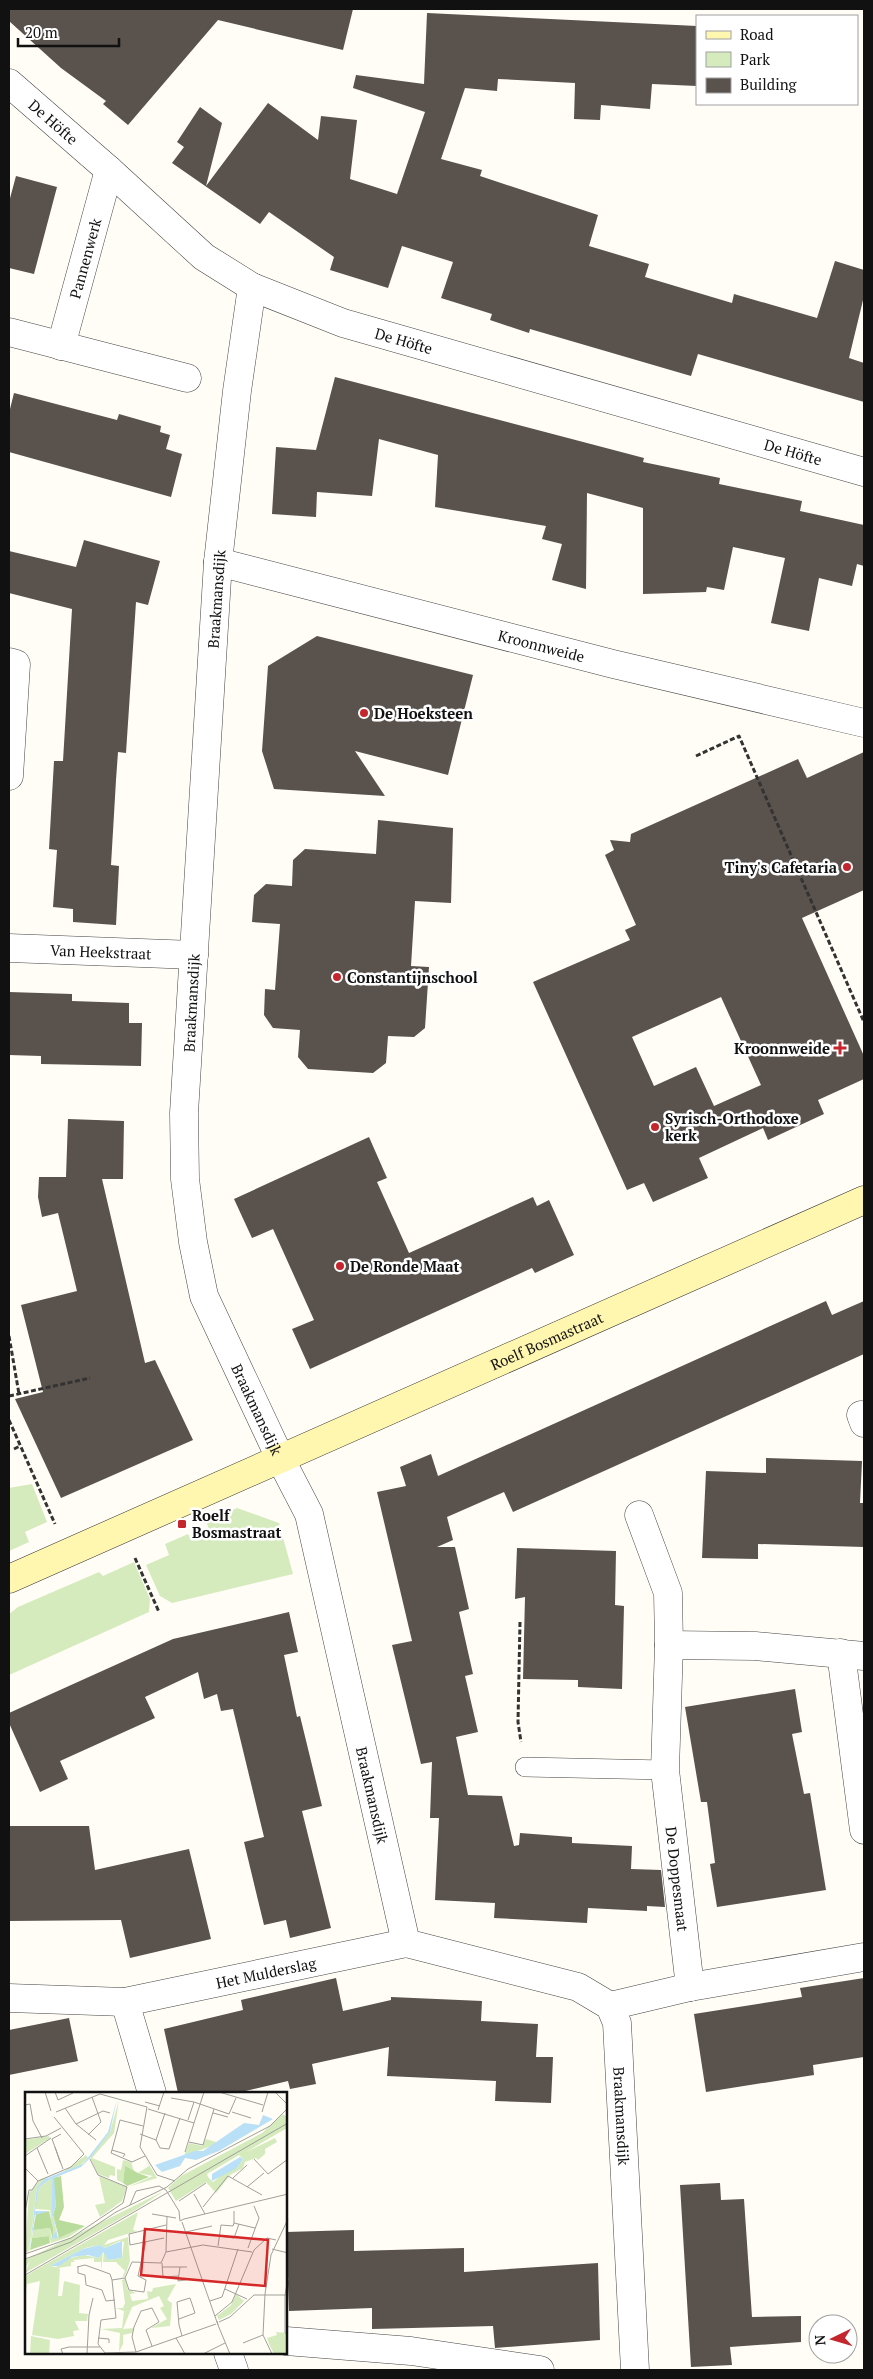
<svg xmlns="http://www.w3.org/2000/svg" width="873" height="2379" font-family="'PT Serif',serif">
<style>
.green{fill:#d5ebbd}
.building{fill:#5a524d;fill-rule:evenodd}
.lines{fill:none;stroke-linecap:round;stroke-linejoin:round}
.service-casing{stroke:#444;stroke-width:20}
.minor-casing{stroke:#444;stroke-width:29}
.secondary-casing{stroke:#333;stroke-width:29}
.path{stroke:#333;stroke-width:3;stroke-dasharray:5 2.5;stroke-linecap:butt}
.service{stroke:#fff;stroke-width:19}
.minor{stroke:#fff;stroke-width:28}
.secondary{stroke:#fff6b0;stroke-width:28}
.poi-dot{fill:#c4262e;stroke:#fff;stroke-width:2}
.labels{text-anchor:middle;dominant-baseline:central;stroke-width:5;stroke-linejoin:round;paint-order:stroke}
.street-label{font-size:15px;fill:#111;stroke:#fff}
.poi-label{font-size:15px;font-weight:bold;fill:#111;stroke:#fff;text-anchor:start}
.inset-road{fill:none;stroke:#a09f9a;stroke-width:1}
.view{fill:#d62828;fill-opacity:0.15;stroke:#d62828;stroke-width:2.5}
.inset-edge{fill:none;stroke:#111;stroke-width:2.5}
</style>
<rect width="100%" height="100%" fill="#fffdf5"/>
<path class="green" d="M32 1484 47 1522 25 1532 29 1542 9 1551V1488Z
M237 1508 279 1523 293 1574 172 1603 160 1596 146 1565 169 1555 165 1544 188 1534 191 1540 210 1531 206 1522Z
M134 1562 150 1599 149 1612 9 1675V1614L18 1607 99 1572 103 1576Z"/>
<path class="building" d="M9 9H353L343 50 218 20 128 125 103 104 106 101 61 68 9 21Z
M427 13 697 26V86L652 84 650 109 601 105 600 120 574 119 575 83 498 79 497 91 465 88 441 159 482 170 480 176 598 215 589 246 649 264 645 277 732 303 734 294 817 318 835 261 864 270V296L849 358 864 363V402L698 354 691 376 530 329 529 333 490 320 492 314 441 298 453 262 402 246 388 288 330 270 334 257 269 212 260 224 172 163 184 147 177 142 200 107 222 123 206 186 268 103 318 140 321 116 357 120 350 179 397 194 425 112 353 88 356 75 424 84Z
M16 176 57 187 34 274 9 268V202Z
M335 377 644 458 643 462 720 478 719 484 802 501 800 511 864 525V566L857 564 852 586 819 578 809 631 771 623 785 558 733 547 724 590 707 587 706 592 643 594V508L587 493 586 589 552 580 562 544 542 539 546 526 435 507 438 455 379 439 372 496 317 492 316 517 272 514 276 447 316 450Z
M14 393 117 420 119 414 161 426 160 432 170 435 166 449 182 454 171 497 9 452V413Z
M84 540 160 561 148 605 136 602 126 753 118 752 116 780 111 865 119 866 116 925 73 922V909L53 907 57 850 49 849 52 796 54 761H63L72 609 9 593V551L76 567Z
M317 636 473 675 448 775 355 751 385 796 274 789 262 751 268 666Z
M864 752V890L802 918 864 1056V1079L818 1100 824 1114 768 1140 763 1128 699 1158 708 1178 653 1202 644 1183 627 1190 533 982 630 940 625 930 636 925 605 855 614 850 610 840 630 842 631 834 798 759 807 778ZM721 997 761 1085 714 1106 696 1067 654 1086 632 1037Z
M378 820 453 828 451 903 415 901 411 966 429 967 425 1028 414 1037 388 1036 386 1063 373 1073 308 1069 298 1057 300 1030 273 1028 264 1015 265 989 275 990 280 924 252 922 254 895 266 884 292 886 293 860 305 849 376 854Z
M9 992 72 994V1001L129 1003V1023H142L141 1066 41 1064V1056L9 1055Z
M68 1119 124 1121 123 1179H102L145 1363 155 1360 193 1440 61 1498 15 1399 43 1392 21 1305 77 1291 58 1213 42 1217 38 1197 39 1177H66Z
M369 1137 387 1178 377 1182 409 1253 533 1197 537 1206 549 1200 574 1255 535 1273 532 1268 310 1369 292 1329 314 1320 273 1229 252 1238 234 1199Z
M826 1301 832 1315 864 1301V1354L513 1512 504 1492 447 1517 453 1540 437 1547H455L469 1609 459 1612 473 1674 465 1676 478 1732 456 1737 468 1795 502 1796 514 1846 519 1845 520 1833 572 1837V1843L632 1846 631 1869 661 1870 665 1907 647 1906V1911L588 1908 587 1923 494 1918 495 1903 435 1900 439 1818H430L432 1762 421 1764 392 1645 412 1641 377 1492 406 1486 400 1467 431 1454 438 1476Z
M766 1458 862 1461 860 1503H864V1547L758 1544V1559L702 1558 706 1471 766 1473Z
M517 1548 616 1551 615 1605 624 1606 622 1689 578 1687V1680L523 1679 525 1597 515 1599Z
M289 1612 298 1652 284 1655 297 1717 300 1716 322 1806 302 1811 331 1928 290 1938 286 1920 264 1925 256 1892 244 1842 264 1837 233 1709 221 1711 217 1694 204 1699 198 1672 145 1697 155 1718 60 1761 68 1779 40 1792 9 1723V1713L173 1639Z
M795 1689 802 1732 792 1734 804 1794 810 1793 826 1890 717 1907 710 1864 715 1863 707 1802H701L685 1707Z
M9 1826H89L95 1870 189 1849 211 1939 130 1958 121 1920 9 1921Z
M336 1978 343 2011 391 2000V1997L482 2001 481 2021 538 2024 536 2057H553L551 2103 495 2101 496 2081 387 2076 389 2047 312 2064 316 2084 290 2089 288 2081 237 2093H178L164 2029 243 2010 241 2000Z
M864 1978V2057L813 2065 814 2075 706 2092 694 2014 802 1997 800 1988Z
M69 2018 78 2061 9 2075V2030Z
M720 2183 721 2200 744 2199 752 2317 801 2316V2342L730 2347 732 2365 691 2367 680 2185Z
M354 2230V2251L464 2248V2272L598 2263 600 2340 495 2348 493 2326 372 2329V2308L289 2311 286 2232Z"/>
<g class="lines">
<defs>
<path id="service" d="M525 1767 665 1770"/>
<g id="minor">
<path id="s1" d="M9 83 109 170 204 257 252 287 343 323 864 472"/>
<path id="s2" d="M252 287 237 391 218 562 184 1113 185 1179 193 1242 204 1296 280 1458 309 1514 406 1943 578 1987 610 2006 617 2023 635 2370"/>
<path d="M9 332 187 378"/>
<path id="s3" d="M61 346 109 170"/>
<path id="s4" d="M218 562 613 664 864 723"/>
<path d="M9 662 16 664 9 776"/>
<path id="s5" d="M9 948 194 955"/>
<path d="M861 1415 864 1423"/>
<path id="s6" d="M639 1515 668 1593 669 1645 665 1770 690 1987"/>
<path d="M669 1645 755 1646 864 1656"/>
<path d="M841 1653 864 1830"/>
<path id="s7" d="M9 1998 125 2002 406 1943"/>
<path d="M125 2002 152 2093"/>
<path d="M610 2006 690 1987 864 1957"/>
<path d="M286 2341 411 2351 540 2370"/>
<path d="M228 2353 234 2370"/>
</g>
<g id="secondary">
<path id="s8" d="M9 1579 864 1200"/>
</g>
</defs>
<use href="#service" class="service-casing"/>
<use href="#minor" class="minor-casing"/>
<use href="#secondary" class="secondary-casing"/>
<path class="path" d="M696 756 739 736 864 1022
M9 1336 19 1394
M9 1396 90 1378
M9 1420 55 1524
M14 1449 20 1446
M135 1558 159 1612
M520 1622 518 1722 521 1742"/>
<use href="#service" class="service"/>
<use href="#minor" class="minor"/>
<use href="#secondary" class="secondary"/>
</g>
<g class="poi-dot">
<circle cx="364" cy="713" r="5"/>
<circle cx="847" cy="867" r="5"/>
<circle cx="337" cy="977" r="5"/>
<path d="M837.5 1040.5h5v5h5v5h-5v5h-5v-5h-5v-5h5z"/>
<circle cx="655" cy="1127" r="5"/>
<circle cx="340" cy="1266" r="5"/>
<rect x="177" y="1519" width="10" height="10" rx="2.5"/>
</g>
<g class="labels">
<g class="street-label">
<text stroke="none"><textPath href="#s1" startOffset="59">De Höfte</textPath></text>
<text stroke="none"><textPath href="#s3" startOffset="91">Pannenwerk</textPath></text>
<text stroke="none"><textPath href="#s1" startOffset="479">De Höfte</textPath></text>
<text stroke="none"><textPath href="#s1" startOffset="884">De Höfte</textPath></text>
<text transform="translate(216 599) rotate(-86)">Braakmansdijk</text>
<text stroke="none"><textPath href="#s4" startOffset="334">Kroonnweide</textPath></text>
<text stroke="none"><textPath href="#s5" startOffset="92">Van Heekstraat</textPath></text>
<text transform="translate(191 1003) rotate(-87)">Braakmansdijk</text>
<text stroke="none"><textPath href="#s8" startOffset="588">Roelf Bosmastraat</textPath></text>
<text stroke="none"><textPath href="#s2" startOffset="1139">Braakmansdijk</textPath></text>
<text stroke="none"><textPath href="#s2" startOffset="1544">Braakmansdijk</textPath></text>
<text stroke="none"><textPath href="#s6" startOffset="370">De Doppesmaat</textPath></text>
<text stroke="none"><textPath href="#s7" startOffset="260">Het Mulderslag</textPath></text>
<text stroke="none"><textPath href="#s2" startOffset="2022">Braakmansdijk</textPath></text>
</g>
<g class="poi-label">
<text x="374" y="713">De Hoeksteen</text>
<text x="837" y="867" text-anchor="end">Tiny's Cafetaria</text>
<text x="347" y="977">Constantijnschool</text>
<text x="830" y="1048" text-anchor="end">Kroonnweide</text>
<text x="665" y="1118">Syrisch-Orthodoxe<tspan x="665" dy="17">kerk</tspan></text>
<text x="350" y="1266">De Ronde Maat</text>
<text x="192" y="1515">Roelf<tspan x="192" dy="17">Bosmastraat</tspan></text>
</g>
</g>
<g transform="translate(25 2092)">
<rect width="262" height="262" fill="#fffdf5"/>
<path d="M94 8 89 41 67 66 90 75V84L85 83 84 86 73 82 65 65 85 40ZM258 22 262 25V36L221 60 250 46 252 50 240 57V62L233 68 231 66 220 70 218 76 205 83 191 101 181 90 151 109 143 96 156 84 237 41ZM214 63 218 67 212 76 203 78 188 90 183 85 182 82ZM24 44 25 46 0 62V48ZM181 47 191 50 189 53 159 64 164 51 177 54ZM61 63 63 66 53 76 23 85 12 95 4 159 0 161 4 101 16 87 38 80ZM120 66 132 86 103 95 128 84 113 81 124 74ZM98 68 106 70 109 79 100 75 98 91 92 88V77L96 78ZM74 84 102 95 97 109 75 125 70 113 80 111ZM27 86V123L31 139 28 146 25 118 10 117 14 95ZM139 99 112 117 0 181 5 169 0 176V168ZM113 120 108 138 112 139 83 148 79 153 103 145 105 169 100 184 97 186 100 179 91 170H78L79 160 83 168 97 166 99 150 95 149 80 156 75 153 60 156 25 174 31 175 45 166 59 163 74 166 78 160 76 179V170H69V166L48 168 50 170H46V174L33 176 35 177 33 204H37L39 189 55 193 54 221 63 222 62 229H50L54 238 48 239 49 244 33 247 7 243 15 189 2 192 0 205V184ZM60 134 44 145 26 151 24 144 7 146 8 138 25 136 27 147ZM100 187 103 198 111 201 105 202 107 209 123 207 122 199 127 200 128 196 151 192 142 208 147 211 145 234 126 236 142 227 135 216 139 214 134 204 107 215 98 237 109 236 107 241 98 243V252L94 260 95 241 76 237 97 236 99 219 91 216H98L100 211 97 188ZM211 202 219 209 206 222 194 228 192 224 206 213ZM251 240 262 241V262H249L244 252 242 246 252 243ZM6 244 25 248 24 262H5Z" fill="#d5ebbd" fill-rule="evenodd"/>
<path d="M100 74 113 81 124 85 102 94 98 91ZM36 84 39 115 34 128 60 134 34 146 28 123 31 113 28 91V86ZM24 119 28 137V147L25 136 8 138 11 122ZM24 144 25 151 5 158 7 146Z" fill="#b9dc9c"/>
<path d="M92 7 85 40 66 65 56 75 29 86 31 113 28 123 33 146 26 147 31 139 27 123V86L14 95 10 119H24L10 123 4 163 12 95 20 87 58 72 83 40ZM238 23 248 27 194 59 171 68 160 66 155 74 137 80 130 73 170 59H178L219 31 234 33ZM215 65 218 67 212 76 187 89V82ZM97 149V166L83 168 78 160 74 166 63 163 47 165 34 174H25L58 157 75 153 80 156Z" fill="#b9e0f7"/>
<path class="inset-road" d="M20 0 26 19M30 0 33 8 48 1M194 0 238 13M250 0 263 13M146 6 169 10M120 10 135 14M0 13 5 12 8 29 17 46M40 16 51 32 71 48M123 17 169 31 179 0M133 18 139 0M31 20 75 2 122 15 115 55 132 83 150 89M207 20 226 26M237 20 243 0M188 21 203 25M163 28 169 10 204 22 211 6M51 32 78 19 85 21M36 42 27 47 38 77M115 42 131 48 135 56 144 57 155 26M63 43 76 30 67 5M0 47 21 44 36 36M131 48 140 21M164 50 178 53 189 17M30 55 35 70M12 56 23 82M87 58 95 28 118 34M87 58 86 61 107 70 120 64M87 58 100 62 98 65M160 60 169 31M0 64 26 46M229 67 243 82 263 67M0 76 13 89M208 86 222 73M222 95 239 81M169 102 180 122M154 109 181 91M105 113 111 99 134 94 141 98 154 119 155 129 159 127M178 115 203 84 237 103M209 119V131L230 136M0 120 4 98H7L13 89 46 75 59 62 29 25M127 122 151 126M159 127 263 102M157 130 193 233 192 229M161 140 187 134M194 144 209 146 214 132M139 146 105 153 104 142 141 133M193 154 196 133 208 134 209 131M223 156 234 126 229 114M247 157 263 161M141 160 142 125M0 162 46 146 98 111 102 95 73 83 65 67M0 167 46 150 91 120 142 95 163 77 245 34 263 16M137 171 138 185 154 184M52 175 60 173 85 182 87 188M53 175V181L60 183 61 193 77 198 81 209 90 208M137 175H162M155 175 153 189 166 187M0 183 263 31M100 186 104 198 119 200 121 188 113 184 121 149M263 186 260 203V241H263M200 197 222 207M185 209 197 205 213 157M190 224 207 210 229 158 242 146 251 148M154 227 170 221 165 206 152 210 154 233 157 244M194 230 205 225 229 203H263M191 232 111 260 80 261 73 252 76 228 91 226 87 188 100 186 107 170 136 171 141 160 178 153 227 160M193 233 205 262M73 246 84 247V251M151 246 160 262M218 251 238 243M111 260 107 245 109 235 116 219 127 216 134 230 121 238 127 254M38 262 36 257 44 255H75M62 262 64 223 68 206M178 262 200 251M247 262 238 243 240 202 246 163 263 127"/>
<path class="view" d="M120 137 243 148 240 194 116 183Z"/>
<rect width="262" height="262" class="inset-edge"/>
</g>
<rect width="873" height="2379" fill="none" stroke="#111111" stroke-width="20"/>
<rect x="696" y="15" width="162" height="90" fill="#ffffff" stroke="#a0a0a0"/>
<rect x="706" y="31" width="25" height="8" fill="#fff6b0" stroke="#a0a0a0"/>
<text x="740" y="40" font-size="15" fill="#111111">Road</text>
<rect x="706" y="52" width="25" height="15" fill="#d5ebbd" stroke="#a0a0a0"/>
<text x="740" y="65" font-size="15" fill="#111111">Park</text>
<rect x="706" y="78" width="25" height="15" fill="#5a524d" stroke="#a0a0a0"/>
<text x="740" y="90" font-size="15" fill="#111111">Building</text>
<g transform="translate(833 2339) rotate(265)"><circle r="24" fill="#ffffff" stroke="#a0a0a0"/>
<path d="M0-4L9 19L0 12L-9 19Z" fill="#c4262e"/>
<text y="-8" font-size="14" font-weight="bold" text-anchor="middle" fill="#111111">N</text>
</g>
<path d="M18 38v8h101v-8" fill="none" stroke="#111111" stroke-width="2.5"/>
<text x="25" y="38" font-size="15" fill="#111111" stroke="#ffffff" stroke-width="4" paint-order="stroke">20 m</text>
</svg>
